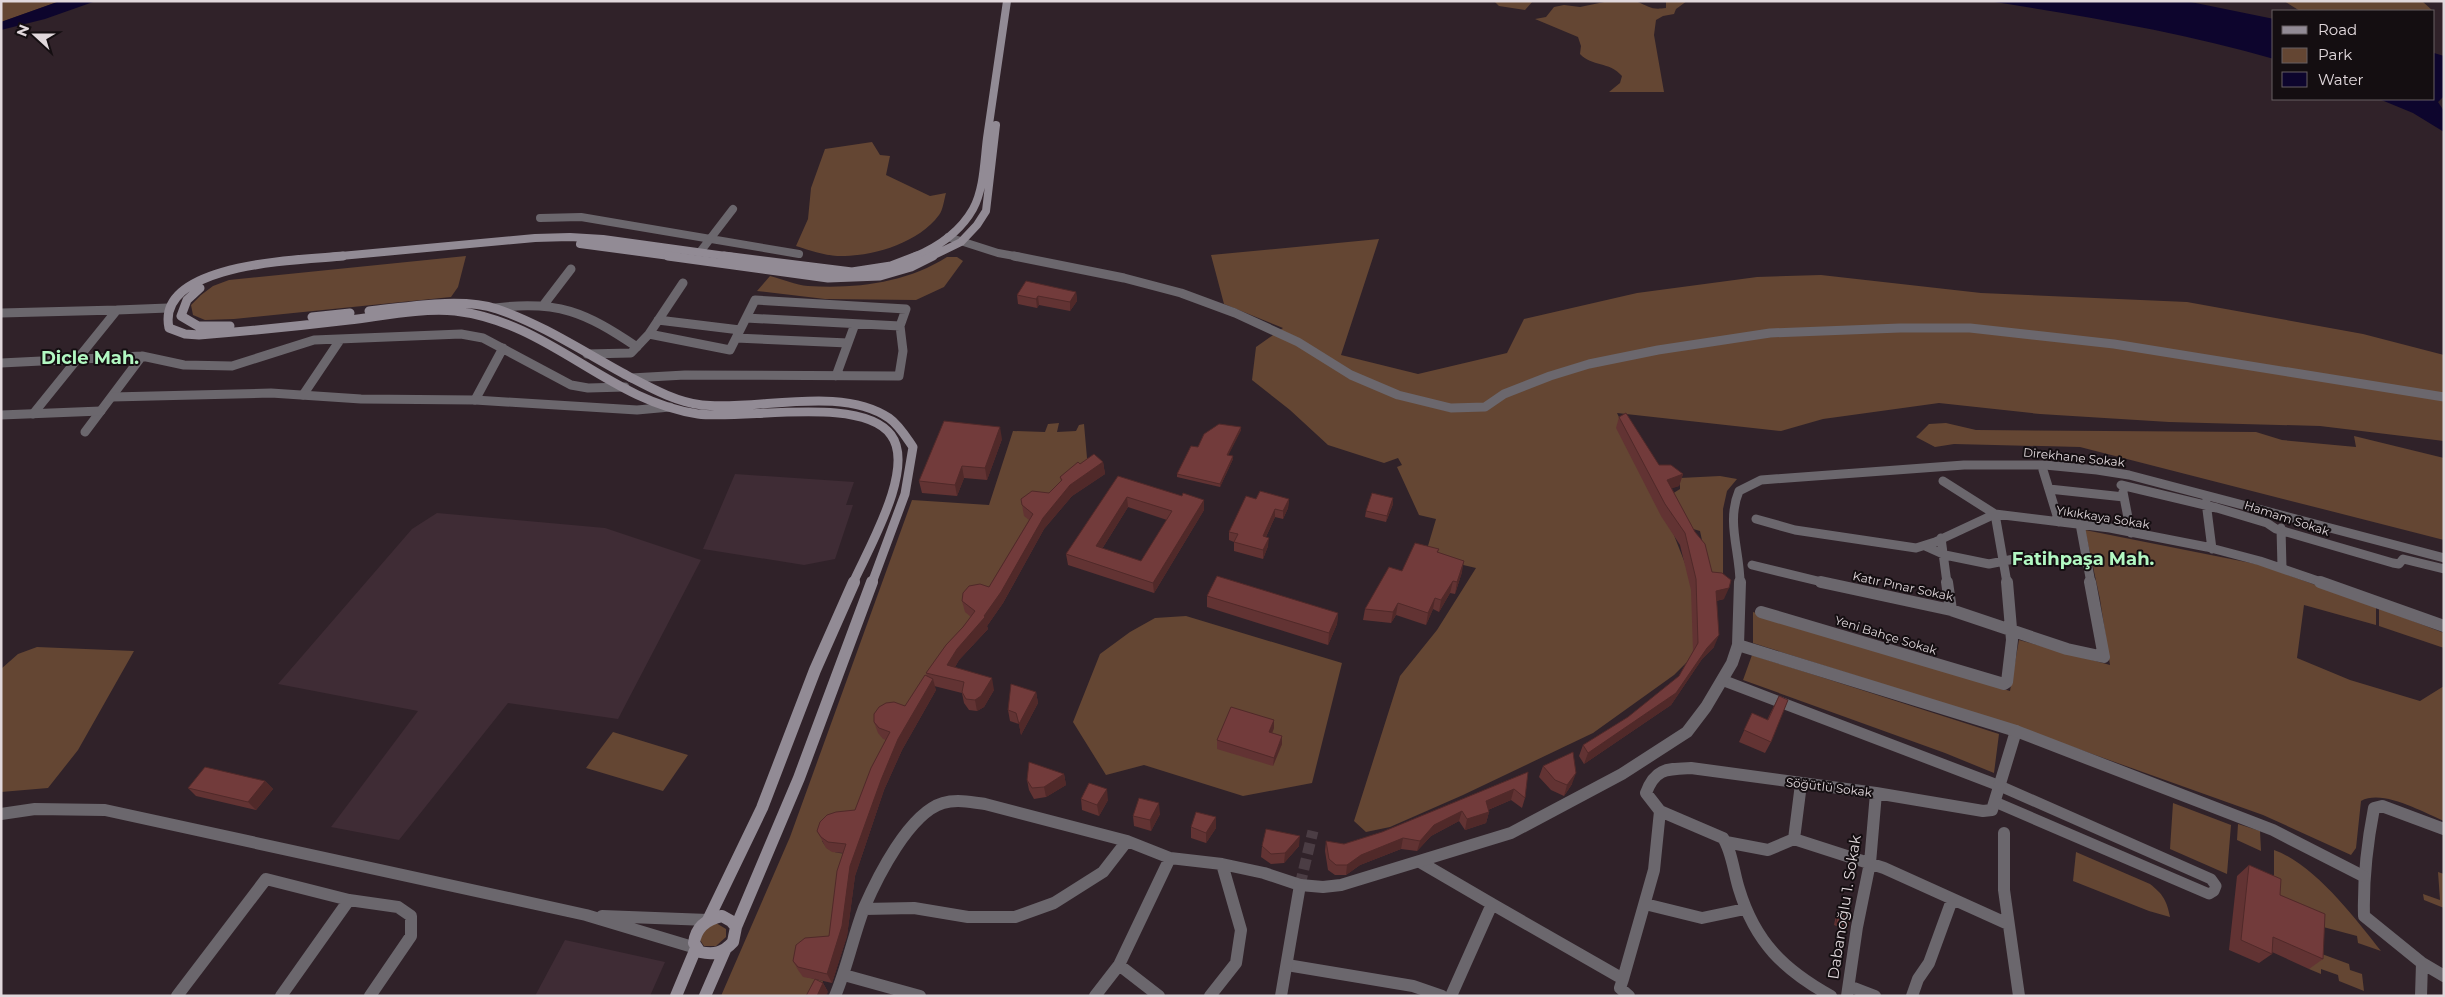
<svg xmlns="http://www.w3.org/2000/svg" width="2445" height="997" font-family="Montserrat,sans-serif">
<style>
.built{fill:#3f2c35}
.green{fill:#644633}
.water{fill:#0d052d}
.lines{fill:none;stroke-linecap:round;stroke-linejoin:round}
.pedestrian-tunnel{stroke:#4b3d44;stroke-width:11;stroke-dasharray:11 5;stroke-linecap:butt}
.pedestrian{stroke:#6b676d;stroke-width:11}
.minor-far2{stroke:#6b676d;stroke-width:8}
.minor-far1{stroke:#6b676d;stroke-width:9}
.minor{stroke:#6b676d;stroke-width:12}
.tertiary-far1{stroke:#6b676d;stroke-width:9}
.tertiary{stroke:#6b676d;stroke-width:12}
.secondary-far2{stroke:#928b95;stroke-width:8}
.secondary-far1{stroke:#928b95;stroke-width:9}
.secondary{stroke:#928b95;stroke-width:12}
.wall{fill:#623333;fill-rule:evenodd}
.shaded-wall{fill:#502929}
.building{fill:#723b3b;stroke:#502929;fill-rule:evenodd}
.labels{text-anchor:middle;dominant-baseline:central;stroke-width:4;stroke-linejoin:round;paint-order:stroke}
.street-label{font-size:12px;fill:#e1d8dc;stroke:#140e11}
.near-street-label{font-size:15px;fill:#e1d8dc;stroke:#140e11}
.district-label{font-size:18px;font-weight:bold;fill:#b2f8c2;stroke:#140e11}
</style>
<rect width="100%" height="100%" fill="#302229"/>
<path class="built" d="M735 474 854 482 846 505H853L835 559 804 565 703 549Z
M437 513 605 528 701 560 618 719 508 703 399 840 331 827 418 711 278 684 412 529Z
M565 940 665 962 650 996H535Z"/>
<path class="green" d="M1 1H60L1 22Z
M1494 1H1533L1525 10 1499 6Z
M1609 1C1617 1 1631 0 1638 2 1650 7 1651 10 1666 8V2L1664 1H1687L1676 9 1674 14 1663 16 1656 20 1654 35 1664 92H1609L1620 83 1622 76C1609 61 1592 67 1580 54L1581 46 1578 37 1535 19 1546 17 1554 7 1564 5 1580 7Z
M2284 1H2422L2433 11H2300Z
M872 142 880 155 890 156 886 175 930 196 946 193C944 200 943 210 939 215 919 242 877 255 845 256 829 257 811 251 796 246L808 219 811 188 825 149Z
M1379 239 1341 355 1418 374 1507 353 1524 319 1637 293 1757 277 1821 275 1981 293 2187 302 2363 334 2444 355V441L2320 426 2169 422 2040 414 1939 403 1823 419 1781 431 1617 413 1668 520 1692 581 1699 642 1689 660 1674 675 1593 733 1463 795 1390 827 1366 832 1354 821 1400 676 1437 630 1476 568 1425 556 1436 519 1419 515 1397 467 1402 465 1398 458 1384 463 1328 445 1290 410 1252 380 1256 347 1283 328 1224 304 1211 255Z
M466 256 458 287 451 297 234 319 205 320 193 315 191 305 201 295 213 286 229 280Z
M947 257H957L963 261 944 287 916 300 825 299 757 291 770 276C782 279 796 285 808 286 856 289 906 283 947 257Z
M1059 423 1057 432 1076 431 1079 425 1084 424 1087 458 1096 466 1029 521 979 620 894 743 859 821 822 841C829 853 837 853 850 854L834 946 803 976 823 981 816 996H721L790 837 912 500 989 505 1013 431 1045 432 1048 424Z
M1946 423 1976 430 2256 432 2282 440 2356 447 2354 436 2444 458V540L2080 447 1954 444 1935 447 1916 437 1929 424Z
M1720 476 1737 479 1727 491 1723 509V584L1711 582 1700 531 1683 526 1672 494 1680 489V478Z
M2085 530 2261 565 2376 607V625L2304 605 2297 658 2350 680 2420 701 2444 686V821C2422 812 2383 789 2361 801L2356 848 2351 855 2263 815 2014 726 1753 643V612L2010 691 2019 640 2110 665 2100 599Z
M2379 608 2444 633V648L2379 626Z
M1186 616 1342 663 1312 783 1243 796 1144 765 1106 775 1073 722 1100 654 1130 632 1155 618Z
M37 647 134 651 78 750 48 788 1 792V669L18 654Z
M1752 655 1999 734 1994 773 1945 753 1743 680Z
M613 732 688 755 663 791 586 768Z
M2173 803 2231 825 2227 874 2170 849Z
M2238 824 2260 831 2261 851 2237 840Z
M2274 850C2314 864 2355 918 2381 951L2358 943 2357 936 2312 924 2268 905 2274 886Z
M2076 852 2150 884C2163 894 2167 901 2170 917L2149 911 2073 881Z
M2438 872 2444 874V908L2424 900 2423 894 2440 900Z
M716 923 726 929V937L716 946H704L700 940 704 929Z
M2311 950 2349 964 2350 970 2362 974 2364 991 2339 981 2338 975 2321 969V974L2309 969Z"/>
<path class="water" d="M60 1H96L45 19 1 30V22Z
M1988 1H2186L2274 19V59C2180 32 2084 16 1988 1Z
M2434 53 2444 56V96L2438 102 2444 111V132L2413 113 2379 99H2434Z"/>
<g class="lines">
<path class="pedestrian-tunnel" d="M1300 885 1313 831"/>
<path class="pedestrian" d="M1722 680 2000 786 2211 879 2216 886 2214 891 2209 894 1995 802"/>
<path class="minor-far2" d="M540 218 581 217 799 254
M948 237 998 253 1020 257
M700 252 733 209"/>
<path class="minor-far1" d="M1014 256 1124 278 1181 293 1235 313 1298 342 1351 375 1398 395 1451 408 1485 407 1504 394 1550 376 1589 364 1658 350 1770 333 1900 328H1970L2114 344 2444 397
M545 303 571 269
M495 308C558 300 585 312 637 347
M1 313 117 310
M746 318 900 326
M658 320 740 330
M736 338 848 343
M587 354 631 353 649 334 683 283
M1 363 142 356 184 365 232 366 314 340 461 334 483 338 571 385 588 388 625 387
M836 376 855 324
M631 378 685 375 899 376 903 351 900 326 906 309 755 300 730 350 649 334
M303 395 340 340
M475 400 503 348
M33 414 117 310 168 308
M85 432 142 356
M2043 470 2059 522
M1943 481 1995 514 2007 583
M2121 485 2217 508 2267 523 2276 529 2393 563 2399 564 2403 559 2444 569
M2049 489 2124 497
M2123 492 2131 533
M2206 502 2212 549
M1756 519 1795 530 1916 548 1935 542 1995 514 2110 528 2207 547 2260 561 2324 583
M2080 524 2091 583
M2281 528 2282 568
M1941 538 1947 583
M1925 546 1945 555 1989 564 2019 558 2045 557 2087 563
M1752 565 1826 583"/>
<path class="minor" d="M1821 582 1951 610 2067 649 2104 657 2090 582
M1947 582 1951 610
M2320 582 2444 626
M1761 612 2004 684 2007 682 2012 640 2007 582
M1801 784 1794 839 1884 868 2008 924
M1660 811 1723 838C1732 851 1734 874 1739 889 1755 942 1784 970 1831 996
M2444 829 2382 806 2374 808C2367 844 2363 879 2364 916L2422 963 2444 976
M2004 833V890L2019 996
M1726 842 1768 850 1794 839
M1420 862 1492 904 1451 996
M1492 904 1623 979 1620 988 1629 996
M1645 904 1702 918 1745 909
M864 909 914 908 968 917H1015L1054 903 1103 872 1127 841
M1119 965 1159 996
M1287 965 1413 986 1442 996
M844 975 920 996
M1623 979 1654 870 1660 811 1646 793C1655 768 1667 769 1691 768L1876 793 1983 811 1992 810 2016 731
M1849 986 1875 996
M177 996 266 879 349 900 398 907 411 916V936L370 996
M281 996 349 900
M835 996C847 968 853 937 864 908 877 878 909 813 943 803 956 799 972 802 985 804L1127 841 1170 858 1222 864 1264 873 1300 885
M1095 996 1119 965 1170 858
M1210 996 1236 963 1241 930 1222 864
M1847 996 1857 927 1870 863 1876 793
M1912 996 1918 979 1929 963 1952 900
M2421 996 2422 963"/>
<path class="tertiary-far1" d="M112 397 271 393 361 399 475 400 637 410 670 407
M1 415 101 411
M1740 583C1740 551 1726 522 1739 491L1761 480 1964 465H2045L2097 470 2129 475 2444 558"/>
<path class="tertiary" d="M1738 645 2016 731 2273 830 2363 876
M1 814 35 809 105 810 586 915 696 948
M602 916 708 920
M1281 996 1300 885 1323 887 1341 885 1511 833 1622 774 1687 732 1706 707 1732 663 1738 645 1740 582"/>
<path class="secondary-far2" d="M580 244 677 257
M330 257 535 238 570 237 603 239 733 257
M914 257C938 247 960 232 973 209 984 189 984 161 987 138 994 92 1000 47 1007 1
M930 257 961 242 977 225 986 211 996 125"/>
<path class="secondary-far1" d="M343 256C303 260 155 262 169 328L185 334 199 335C249 331 299 326 349 320 383 316 420 308 455 311 550 322 608 401 698 414 744 420 862 395 891 435 916 468 868 549 853 583
M668 256 828 278 880 276 911 267 933 256
M724 256 852 272 891 266 917 256
M200 288 187 300 181 316 198 326H230
M369 311C407 307 461 297 497 309 542 324 587 354 628 376 651 388 676 402 702 405 758 411 840 385 889 418 899 425 906 437 913 447L905 494 872 583
M312 317 350 313"/>
<path class="secondary" d="M722 916 731 921 736 927 733 942C723 953 714 955 700 952L694 943C696 927 707 919 722 916Z
M708 920 762 808 815 670 854 582
M736 927 799 778 872 582
M676 996 696 948
M705 996 725 950"/>
</g>
<path class="wall" d="M1076 292 1077 301 1070 311 1039 305 1037 308 1018 304 1017 295Z
M1619 417 1659 465 1683 474 1679 486 1671 488 1712 572 1724 599 1716 601 1714 647 1702 659 1671 705 1584 764 1579 756 1583 745 1628 717 1679 676 1693 651 1691 590 1680 545 1661 516 1616 428Z
M1241 427V430L1228 455 1233 459 1220 487 1177 477V474L1198 447Z
M1002 439 987 480 964 478 957 496 922 493 919 481Z
M1103 462 1105 474 1072 496 1044 529 1003 603 987 626 988 629 959 660 955 667 994 690 984 707 977 711 969 710 964 703 962 693 934 686 936 690 902 750 884 790 855 876 847 936 832 983 815 979 823 983 828 992 814 979 803 977 798 970 793 961 829 936 843 853 832 852 826 848 817 831 855 810 886 740 883 739 878 733 874 722 905 706 927 676 926 673 971 617 965 612 962 601 989 587 1029 520 1024 516 1021 499 1049 493 1061 481 1060 477 1080 464Z
M1118 476 1204 510 1154 593 1068 565 1066 554ZM1128 507 1167 520 1141 561 1102 549Z
M1256 499H1289L1288 508 1283 519 1275 517 1266 537 1268 546 1263 559 1234 551V542L1229 540V532Z
M1393 504 1386 522 1365 517 1366 511Z
M1439 549 1438 553 1462 572 1455 594 1450 593 1439 612 1433 609 1426 625 1396 615 1391 623 1363 620 1365 609 1402 571Z
M1207 596 1338 613 1337 624 1328 645 1207 607Z
M1036 692 1038 703 1021 735 1019 724 1010 721 1008 710Z
M1779 696 1771 742 1765 753 1739 742 1752 713 1767 720Z
M1274 728 1272 733 1282 736V744L1273 766 1217 749V740Z
M1543 766 1572 784 1564 796 1551 790 1539 777Z
M1528 772 1525 798 1522 808 1511 800 1488 810 1489 812 1486 823 1465 830 1459 821 1431 836 1417 851 1401 849 1360 865 1346 875H1335L1328 870 1325 851 1326 841 1344 844 1382 832Z
M1064 774 1066 785 1046 797 1034 799 1029 790 1027 780Z
M265 781 273 789 256 810 196 796 188 788Z
M1081 799 1108 800 1099 816 1082 810Z
M1160 814 1151 831 1134 826 1133 816Z
M1216 817V828L1206 843 1191 838V827Z
M1262 846H1299L1284 863 1271 864 1261 857Z
M2249 865 2280 895 2323 959 2309 969 2272 952V954L2259 963 2229 950 2237 876Z
M1838 913 1848 928 1846 930 1834 925 1836 915Z"/>
<path class="shaded-wall" d="M1076 292 1077 301 1070 311V302Z
M1038 296 1039 305 1037 308 1036 299Z
M1000 427 1002 439 987 480 985 468Z
M1241 427V430L1227 458V455Z
M1233 456V459L1220 487V484Z
M1103 462 1105 474 1072 496 1044 529 1003 603 987 626 988 629 959 660 950 676 947 665 957 649 984 616 1043 518 1070 485Z
M962 466 964 478 957 496 955 485Z
M1683 474 1679 486 1662 492 1667 480Z
M1127 497 1128 507 1097 557 1096 546Z
M1393 498V504L1386 522 1387 516Z
M1289 499 1288 508 1283 519V511Z
M1204 500V510L1154 593 1153 583Z
M1275 509V517L1262 545 1263 536Z
M1269 538 1268 546 1263 559V550Z
M1464 561 1462 572 1455 594 1457 582Z
M1453 581 1450 593 1439 612 1441 600Z
M1729 588 1724 599 1711 602 1716 591Z
M1435 598 1433 609 1426 625 1428 613Z
M1398 603 1396 615 1391 623 1393 612Z
M1338 613 1337 624 1328 645 1329 633Z
M1719 635 1714 647 1702 659 1671 705 1584 764 1588 753 1676 693 1707 648Z
M992 678 994 690 984 707 977 711 975 700Z
M933 679 936 690 902 750 884 790 855 876 847 936 832 983 827 974 850 866 881 780 898 739Z
M1036 692 1038 703 1021 735 1019 724Z
M1274 720V728L1269 741V732Z
M1282 736V744L1273 766 1274 758Z
M1576 773 1572 784 1564 796 1567 785Z
M1064 774 1066 785 1046 797 1044 787Z
M265 781 273 789 256 810 248 802Z
M1107 789 1108 800 1099 816 1097 805Z
M1514 789 1511 800 1483 812 1486 801Z
M1159 803 1160 814 1151 831 1150 820Z
M1462 811 1459 821 1431 836 1417 851 1420 841 1434 825Z
M1489 812 1486 823 1465 830 1467 819Z
M1216 817V828L1206 843V833Z
M1300 836 1299 846 1284 863 1285 853Z
M1403 838 1401 849 1360 865 1346 875 1347 865 1361 855Z
M823 983 828 992 826 996H817Z"/>
<path class="building" d="M1026 281 1076 292 1070 302 1038 296 1036 299 1017 295Z
M1626 413 1659 465H1671L1683 474 1667 480 1695 532 1705 544 1712 572 1722 573 1731 580 1729 588 1716 591 1719 635 1707 648 1676 693 1588 753 1583 745 1628 717 1679 676 1698 643 1696 579 1685 533 1665 504 1619 417Z
M944 421 1000 427 985 468 962 466 955 485 919 481Z
M1219 424 1241 427 1227 455 1233 456 1220 484 1177 474 1191 446 1198 447 1204 434Z
M1094 454 1103 462 1070 485 1043 518 1001 592 984 616 985 617 957 649 947 665 992 678 981 696 975 700 966 699 962 692 964 682 926 673 946 645 963 627 975 611 962 601 963 593 969 586 980 584 989 587 1033 514 1022 505 1021 499 1032 491 1049 493 1062 480 1060 477 1078 462 1080 464Z
M1118 476 1182 496 1183 493 1204 500 1153 583 1066 554ZM1127 497 1172 511 1141 561 1096 546Z
M1260 491 1289 499 1283 511 1275 509 1263 536 1269 538 1263 550 1234 542 1238 534 1229 532 1246 496 1256 499Z
M1372 493 1393 498 1387 516 1366 511Z
M1415 543 1439 549 1437 552 1464 561 1457 582 1453 581 1441 600 1435 598 1428 613 1398 603 1393 612 1365 609 1389 567 1402 571Z
M1217 576 1338 613 1329 633 1207 596Z
M925 675 933 679 898 739 881 780 850 866 842 926 827 974 798 967 793 961 796 945 805 938 829 936 837 871 846 844 828 842 821 837 817 831 820 822 827 815 836 812 855 810 871 768 890 732 879 728 874 722V714L879 707 886 703 894 702 905 706Z
M1011 684 1036 692 1019 724 1016 713 1008 710Z
M1779 696 1788 700 1771 742 1744 730 1752 713 1768 720Z
M1231 707 1274 720 1269 732 1282 736 1274 758 1217 740Z
M1573 752 1576 773 1567 785 1555 780 1543 766Z
M1029 762 1064 774 1044 787 1032 788 1027 780Z
M205 767 265 781 248 802 188 788Z
M1528 772 1525 798 1514 789 1486 801 1489 812 1467 819 1462 811 1434 825 1420 841 1403 838 1361 855 1347 865H1336L1329 859 1326 841 1344 844 1382 832Z
M1089 783 1107 789 1097 805 1081 799Z
M1139 798 1159 803 1150 820 1133 816Z
M1196 812 1216 817 1206 833 1191 827Z
M1266 829 1300 836 1285 853 1271 854 1262 846Z
M2249 865 2281 879 2280 895 2325 914 2323 959 2273 937 2272 954 2241 940Z
M1838 913 1850 918 1848 928 1836 923Z
M815 979 823 983 817 996H806Z"/>
<g class="labels">
<g class="street-label">
<text transform="translate(2074 457) rotate(6)">Direkhane Sokak</text>
<text transform="translate(2103 517) rotate(9)">Yıkıkkaya Sokak</text>
<text transform="translate(2287 518) rotate(18)">Hamam Sokak</text>
<text transform="translate(1903 586) rotate(12)">Katır Pınar Sokak</text>
<text transform="translate(1886 635) rotate(17)">Yeni Bahçe Sokak</text>
<text transform="translate(1829 787) rotate(7)">Söğütlü Sokak</text>
</g>
<g class="near-street-label">
<text transform="translate(1844 907) rotate(-81)">Dabanoğlu 1. Sokak</text>
</g>
<g class="district-label">
<text x="90" y="358">Dicle Mah.</text>
<text x="2083" y="559">Fatihpaşa Mah.</text>
</g>
</g>
<rect width="2445" height="997" fill="none" stroke="#e1d8dc" stroke-width="5"/>
<rect x="2272" y="10" width="162" height="90" fill="#140e11" stroke="#665f62"/>
<rect x="2282" y="26" width="25" height="8" fill="#928b95" stroke="#665f62"/>
<text x="2318" y="35" font-size="15" fill="#e1d8dc">Road</text>
<rect x="2282" y="48" width="25" height="15" fill="#644633" stroke="#665f62"/>
<text x="2318" y="60" font-size="15" fill="#e1d8dc">Park</text>
<rect x="2282" y="72" width="25" height="15" fill="#0d052d" stroke="#665f62"/>
<text x="2318" y="85" font-size="15" fill="#e1d8dc">Water</text>
<g transform="translate(35 35) rotate(291)" stroke="#140e11" stroke-width="4" paint-order="stroke">
<path d="M0-4L9 19L0 12L-9 19Z" fill="#e1d8dc"/>
<text y="-8" font-size="14" font-weight="bold" text-anchor="middle" fill="#e1d8dc">N</text>
</g>
</svg>
